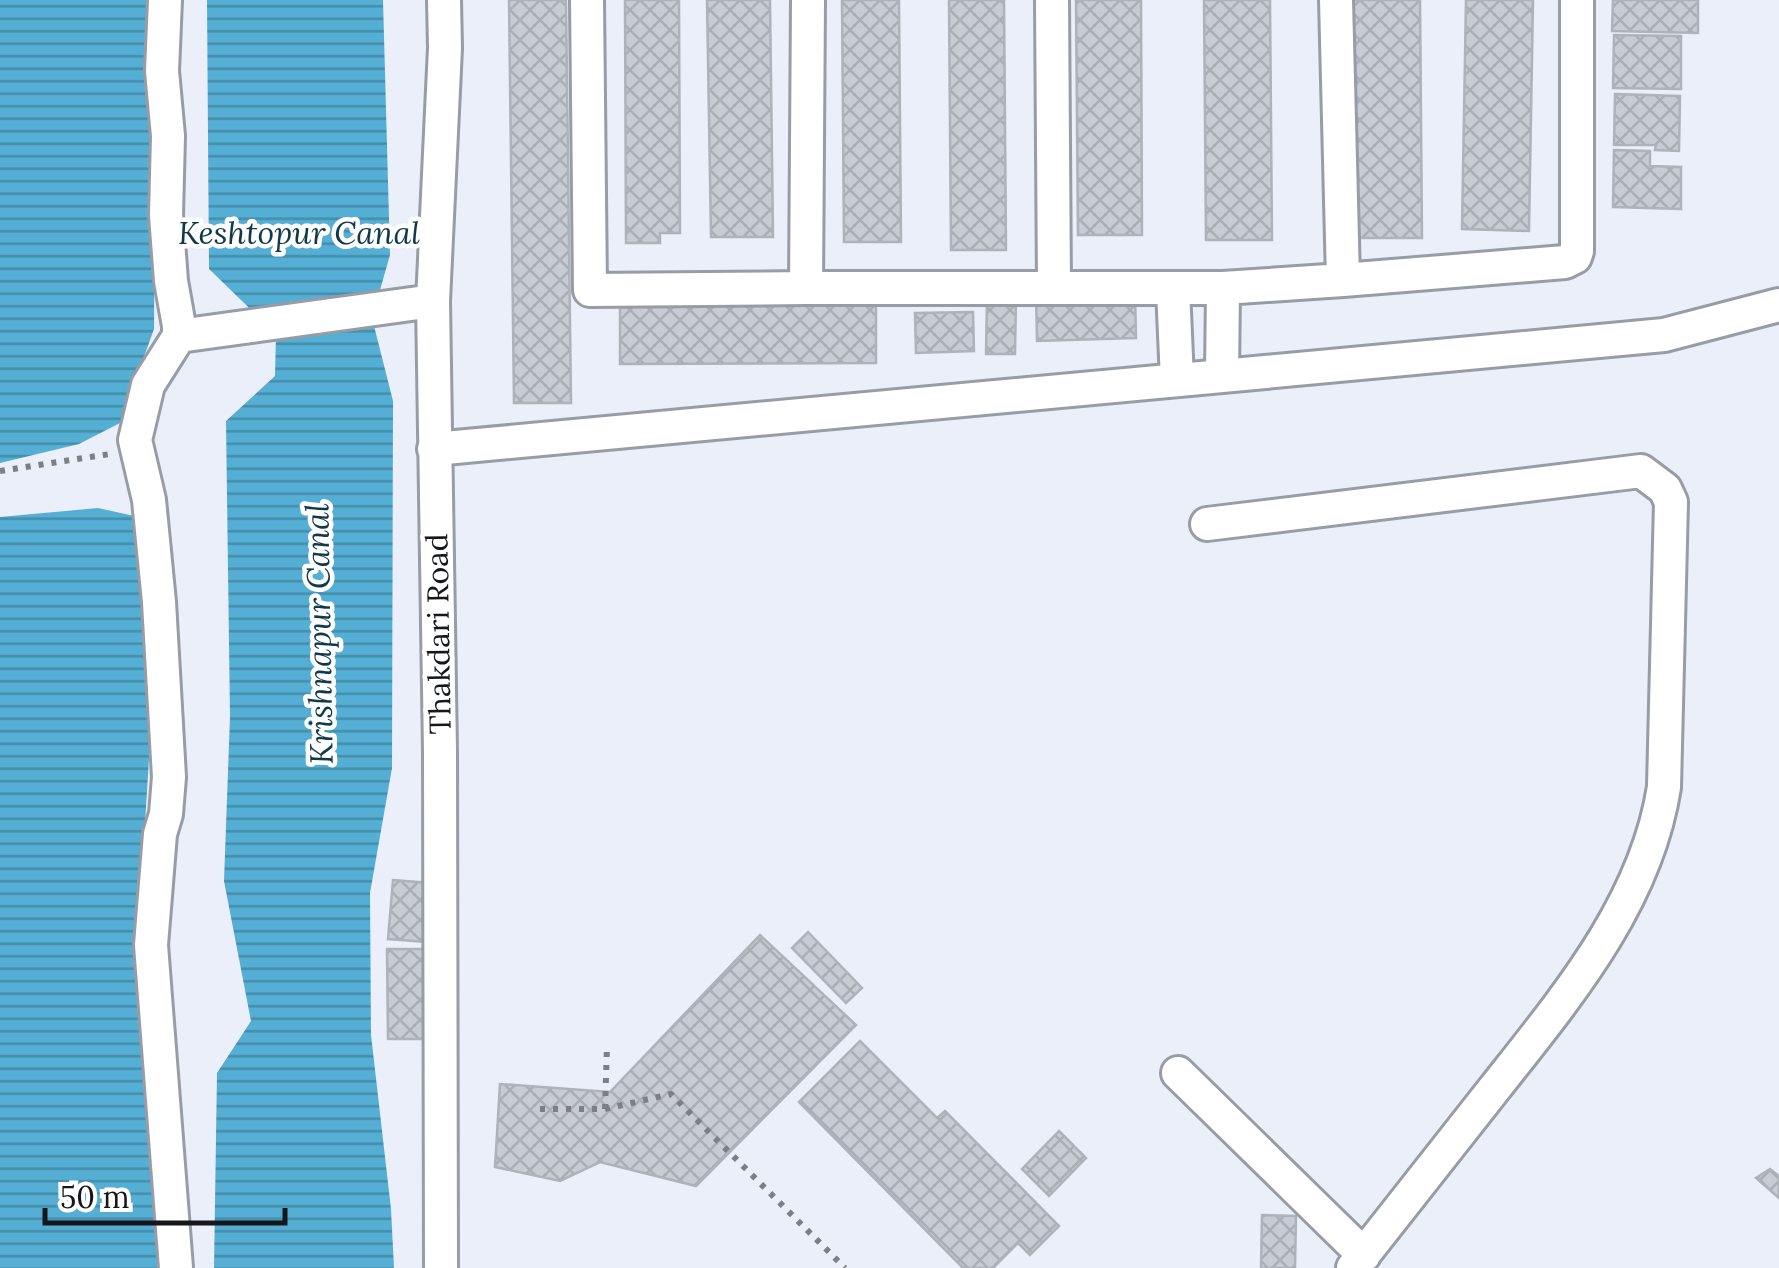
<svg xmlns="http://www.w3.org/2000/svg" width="1779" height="1268" font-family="Lora,serif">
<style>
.water{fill:url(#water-rules)}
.building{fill:url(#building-cross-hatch);stroke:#aeb2bb;stroke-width:2.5}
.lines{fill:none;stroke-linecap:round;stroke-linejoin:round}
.minor-casing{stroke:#989ca5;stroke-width:38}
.path{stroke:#7c7f85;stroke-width:6;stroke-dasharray:5 8;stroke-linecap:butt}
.minor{stroke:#fff;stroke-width:32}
.labels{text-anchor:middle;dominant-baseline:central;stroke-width:9;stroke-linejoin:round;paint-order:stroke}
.street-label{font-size:30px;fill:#15171a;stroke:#fff}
.water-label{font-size:32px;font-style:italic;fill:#11394a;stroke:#fff}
</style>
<defs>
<pattern id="water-rules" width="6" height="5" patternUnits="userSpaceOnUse" patternTransform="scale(2.5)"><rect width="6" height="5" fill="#55aed4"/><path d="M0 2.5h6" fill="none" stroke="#458dab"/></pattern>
<pattern id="building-cross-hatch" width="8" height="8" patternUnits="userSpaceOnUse" patternTransform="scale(2.5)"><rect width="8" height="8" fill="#c7cbd4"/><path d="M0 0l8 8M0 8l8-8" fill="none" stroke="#aaaeb5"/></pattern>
</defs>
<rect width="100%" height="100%" fill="#ebeff9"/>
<path class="water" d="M0 0H156L154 329 120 423 79 444 0 463Z
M207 0H383L390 255 372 318 393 401 392 768 370 893 371 1035 391 1209 394 1268H214L217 1073 251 1021 224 881 230 717 226 421 275 376 276 334 209 269Z
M98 508 139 517 155 663 142 871 160 1268H0V517Z"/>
<path class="building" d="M509 0H566L571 403H514Z
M625 0H679L680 233H660V243H626Z
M707 0H770L773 237H711Z
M842 0H899L901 242H844Z
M949 0H1004L1006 250H951Z
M1076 0H1141L1142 235H1078Z
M1204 0H1270L1272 240H1206Z
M1352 0H1420L1422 238H1354Z
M1466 0H1533L1529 231 1462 229Z
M1613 0H1698V33L1612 31Z
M1614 35 1681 36V89L1613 88Z
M1615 94 1680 96 1679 151 1655 150 1656 145H1614Z
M1614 150 1650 151V166L1681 167V209L1613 207Z
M1135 292 1136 338 1037 341 1036 295Z
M987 298H1016L1015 354H986Z
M876 304V363L620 364V305Z
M973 312 974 351 916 353 915 313Z
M393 880 430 883 425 942 388 939Z
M808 932 862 988 846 1003 792 948Z
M760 935 856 1025 696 1186 600 1162 560 1181 495 1167 500 1084 610 1092Z
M387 949H426V1039H388Z
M860 1041 937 1118 945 1111 1059 1226 1030 1255 1018 1243 993 1268H963L799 1102Z
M1059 1131 1086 1158 1049 1196 1022 1169Z
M1770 1169 1779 1176V1198L1756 1178Z
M1262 1215 1296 1216 1295 1268H1261Z"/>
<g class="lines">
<defs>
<path id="minor" d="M165 0 162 71 168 136 166 215 171 281 179 326V336L148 385 135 440 149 500 159 602 169 777 166 814 160 834 151 945 176 1268
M587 0 590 290 806 288
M808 0 806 288H1223L1222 376
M1052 0 1054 288
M1343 280 1565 262 1575 257 1577 251V0
M1223 288 1343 280 1336 0
M1173 289 1177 380
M179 336 433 301
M434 449 1664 335 1779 305
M1207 524 1641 471 1665 489 1671 502 1664 787C1646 904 1565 999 1494 1089 1447 1148 1400 1208 1353 1268
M1178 1073 1364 1255
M441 1268 440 752 433 301 445 48 444 0"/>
</defs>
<use href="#minor" class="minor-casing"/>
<path class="path" d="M0 471 110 454
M540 1109H605L607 1046
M605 1109 671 1094 845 1268"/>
<use href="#minor" class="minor"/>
</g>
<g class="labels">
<g class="street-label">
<text transform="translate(438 634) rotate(-91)">Thakdari Road</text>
</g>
<g class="water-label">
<text x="299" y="232">Keshtopur Canal</text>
<text transform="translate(319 634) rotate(-91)">Krishnapur Canal</text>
</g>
</g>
<path d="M45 1208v15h240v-15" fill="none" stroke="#15171a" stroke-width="5"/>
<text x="60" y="1208" font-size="30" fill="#15171a" stroke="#ffffff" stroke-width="8" paint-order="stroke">50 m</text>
</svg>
